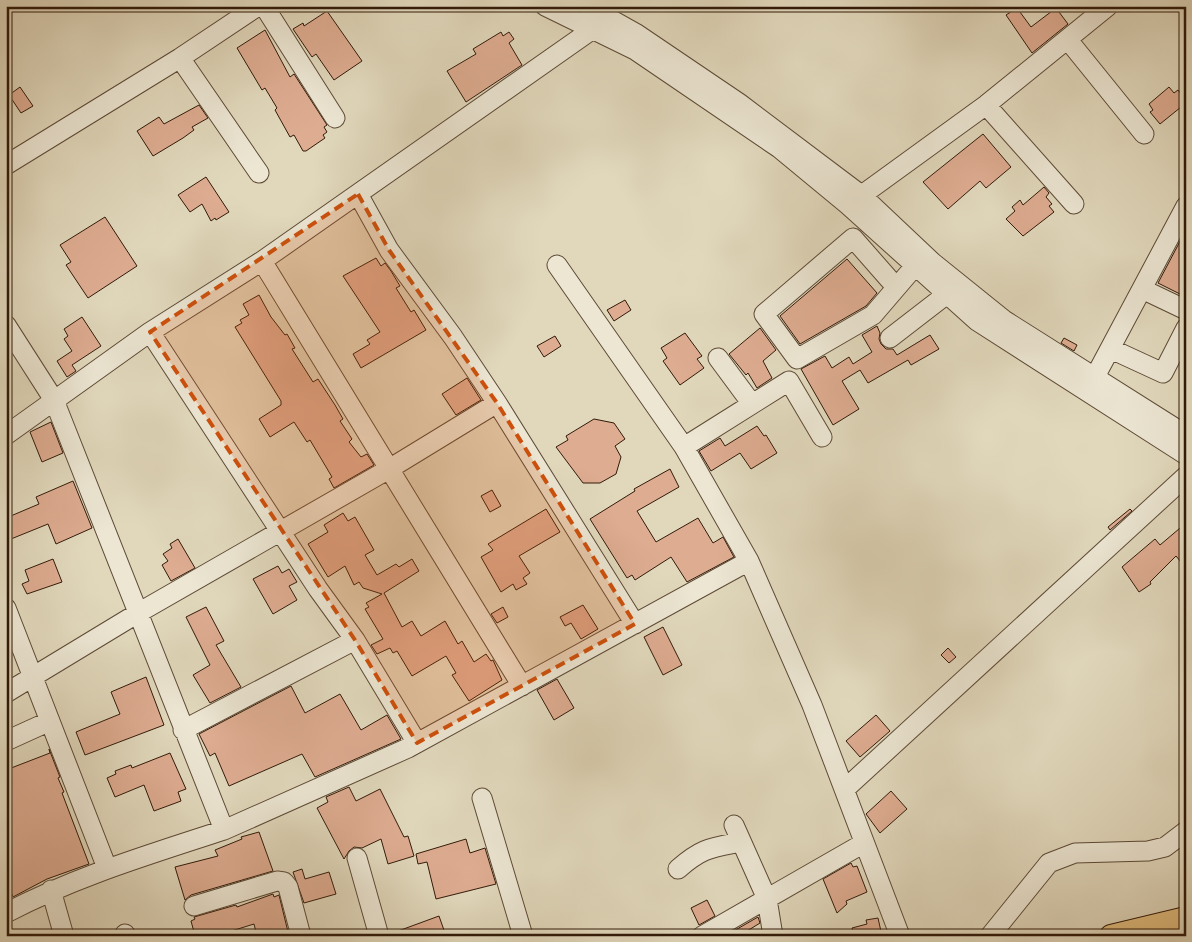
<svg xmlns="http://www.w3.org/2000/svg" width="1192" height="942" font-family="'IM FELL Great Primer',serif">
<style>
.building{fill:#deac91;stroke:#311a09}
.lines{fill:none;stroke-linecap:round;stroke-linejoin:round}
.minor-casing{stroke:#5d4a36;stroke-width:21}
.major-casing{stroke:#311a09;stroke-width:24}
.minor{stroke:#ece6d3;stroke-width:19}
.major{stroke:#e0bc7e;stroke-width:22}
.marked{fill:#cd500c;fill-opacity:0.2;stroke:#cd500c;stroke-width:4;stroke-dasharray:10 6;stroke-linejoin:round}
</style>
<rect width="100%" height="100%" fill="#e1d8bc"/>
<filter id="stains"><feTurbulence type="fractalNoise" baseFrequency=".004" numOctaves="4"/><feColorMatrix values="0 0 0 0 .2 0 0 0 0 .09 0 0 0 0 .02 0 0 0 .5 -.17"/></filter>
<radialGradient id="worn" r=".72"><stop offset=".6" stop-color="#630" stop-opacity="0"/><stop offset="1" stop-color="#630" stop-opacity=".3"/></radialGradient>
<path class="building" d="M1017 8 1031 27 1056 8 1068 24 1032 53 1006 15Z
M327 11 362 61 334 80 316 54 312 57 293 29 303 23 304 26Z
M265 30 290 77 294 74 327 125 324 127 327 132 323 135 325 138 306 151H303L294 135 290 137 275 110 277 108 265 88 262 90 237 48Z
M501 32 503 36 509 32 514 39 509 43 522 65 466 102 447 71 476 54 473 49Z
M20 87 33 106 21 113 9 95Z
M1169 87 1174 93 1178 90 1186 100V103L1160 124 1150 112 1153 110 1149 104Z
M199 105 208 118 192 127 194 130 183 138 153 156 137 131 159 117 164 124Z
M983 134 1011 167 986 188 980 181 948 209 923 182Z
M206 177 229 212 216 220 215 218 211 221 202 204 190 212 178 195Z
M1044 187 1049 193 1046 197 1052 204 1049 206 1054 212 1023 236 1006 219 1015 211 1012 207 1020 200 1023 205Z
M105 217 137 266 88 298 66 265 71 262 60 245Z
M1186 230V297L1158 283Z
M376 258 381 266 385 263 391 271 400 286 396 288 411 312 414 310 426 330 361 368 353 354 370 344 367 340 380 332 343 276Z
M847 259 877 293 866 306 800 344 780 316Z
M259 295 271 317 285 335 287 334 295 348 292 349 313 382 318 379 335 405 343 419 340 421 352 439 349 442 361 457 367 454 374 465 334 488 329 479 332 477 310 440 307 442 294 422 270 437 259 419 281 405V401L235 327 242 323 240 320 249 315 243 304Z
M625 300 631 310 614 321 607 310Z
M82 317 101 346 72 365 76 371 67 377 57 361 72 351 64 339 68 336 64 329Z
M877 326 880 333 879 339 881 344 886 349H893L897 355 930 335 939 349 911 365 908 360 868 383 860 370 842 381 859 409 833 425 801 369 825 356 832 368 849 357 853 364 872 352 862 335Z
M760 328 776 350 763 361 772 378 757 388 748 373 746 375 729 354Z
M685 333 702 356 697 359 704 368 680 385 663 361 667 358 661 348Z
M555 336 561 346 544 357 537 346Z
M1064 338 1077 345 1074 351 1061 343Z
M467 378 481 400 456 415 442 394Z
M594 419 614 423 625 439 615 446 621 457 616 474 600 483H583L556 447 568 440 566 436Z
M51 422 63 453 42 462 30 432Z
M757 426 764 436 766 435 777 453 751 469 740 453 711 471 699 451 720 438 725 446Z
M670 469 679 487 637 511 656 542 698 518 713 543 723 537 734 557 687 582 671 557 635 580 632 575 627 578 590 519 635 491 634 489Z
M73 481 92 528 56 544 48 524 6 541V518L39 504 36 497Z
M492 490 501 506 490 512 481 496Z
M546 509 560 532 519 556 530 573 523 578 527 584 516 590 513 584 501 592 481 557 493 550 488 544Z
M1130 509 1132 511 1110 530 1108 527Z
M343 513 348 521 355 517 374 550 365 555 377 575 396 564 399 567 412 559 419 571 384 593 402 627 412 621 421 636 445 621 458 644 462 641 474 662 486 654 491 661 493 660 502 680 469 701 452 675 456 673 446 656 412 676 397 651 393 653 390 648 377 654 371 645 383 639 365 609 369 607 366 603 382 594 363 588 359 582 354 585 345 566 328 577 308 544 328 532 324 525Z
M1186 523V568L1176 556 1150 582 1151 584 1139 592 1122 567 1155 539 1160 545Z
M178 539 195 568 171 581 162 565 168 561 163 554 172 548 170 544Z
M53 559 62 582 27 594 22 584 29 581 25 570Z
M278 566 282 573 289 569 297 582 289 586 297 600 273 614 253 579Z
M583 605 598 629 581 639 571 623 565 626 560 617Z
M206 607 224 641 216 645 241 687 210 703 193 675 210 665 186 617Z
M503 607 508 617 497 623 491 614Z
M663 627 682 665 663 675 644 637Z
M948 648 956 657 949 663 941 655Z
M146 677 164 725 85 755 76 732 120 714 111 692Z
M557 679 574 708 554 720 537 690Z
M291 686 305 713 340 694 361 730 387 715 401 739 315 777 302 754 229 786 215 753 210 756 199 734Z
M876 715 890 731 860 757 846 741Z
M49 749 60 777 58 778 64 792 62 793 89 864 47 879 13 897 12 894 6 897V770L50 753Z
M170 753 186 789 178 792 181 801 154 811 144 785 115 797 107 778 116 774 115 771 131 765 132 768Z
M349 787 356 801 380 789 404 837 408 836 414 856 388 864 381 839 362 848 354 847 349 851 344 859 317 808 328 802 326 797Z
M891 791 907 809 880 833 866 814Z
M259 832 273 871 191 895 185 900 175 867 218 856 215 850 242 839 241 837Z
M466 839 470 853 485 848 496 884 436 899 427 862 418 864 416 854Z
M851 863 853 867 857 866 867 892 846 901 847 904 837 913 823 879Z
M302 869 305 879 329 872 336 894 304 903 293 872Z
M273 894 274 897 279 895 289 936H257L254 924 225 933V936H200L198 931 194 932 191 921 195 919 194 917 236 905 237 907Z
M707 900 715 916 699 925 691 908Z
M439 916 446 936H390V934Z
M758 917 760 923 739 936H725Z
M878 918 882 936H854L852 928 867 924 866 920Z"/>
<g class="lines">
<defs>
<path id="minor" d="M264 6 335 118
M545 6 635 50 779 148 848 205 977 321 1186 455
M587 6 637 34 739 103 861 195 932 262 1004 320 1186 435
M1068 40 1144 134
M180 58 259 173
M986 105 1074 204
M6 165 180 58 258 6
M358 194 389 250 453 337 497 403 635 624
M851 203 986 105 1108 6
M262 261 522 686
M557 265 684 447 749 561 812 705 900 936
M896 287 853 238 764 314 797 359 873 315 915 266
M1142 289 1186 310
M6 325 54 400 224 830C148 855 77 876 6 913
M150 332 318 589 355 640 417 743
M890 338 947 294
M1111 349 1163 373 1186 328
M718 358 752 404
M1089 388 1186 206
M6 435 150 332 262 261 593 29
M684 447 789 381 822 437
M6 608 107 868
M6 693 138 613 389 469 497 403
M183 730 355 640
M6 741 50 721
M845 789 1186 476
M482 798 523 936
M734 825 767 899 773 936
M224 830 408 748 749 561
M357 858 379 936
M678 869C702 848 710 848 741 842
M51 890 64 936
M194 906 277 881 284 882 288 887 301 936
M125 934 126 936
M702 936 864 843
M990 936 1049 863 1075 853 1148 851 1165 847 1186 831"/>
<path id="major" d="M1111 936 1186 918"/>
</defs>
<use href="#minor" class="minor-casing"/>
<use href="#major" class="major-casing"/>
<use href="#minor" class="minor"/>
<use href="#major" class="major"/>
</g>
<path class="marked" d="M358 194 389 250 497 403 635 624 417 743 355 640 150 332Z"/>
<rect width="1192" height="942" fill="none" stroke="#e1d8bc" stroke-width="25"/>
<rect x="8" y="8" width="1177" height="927" fill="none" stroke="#311a09" stroke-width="2.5"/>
<rect x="12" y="12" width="1167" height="917" fill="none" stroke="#311a09"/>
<rect width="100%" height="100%" filter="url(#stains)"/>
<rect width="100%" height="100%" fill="url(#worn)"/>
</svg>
